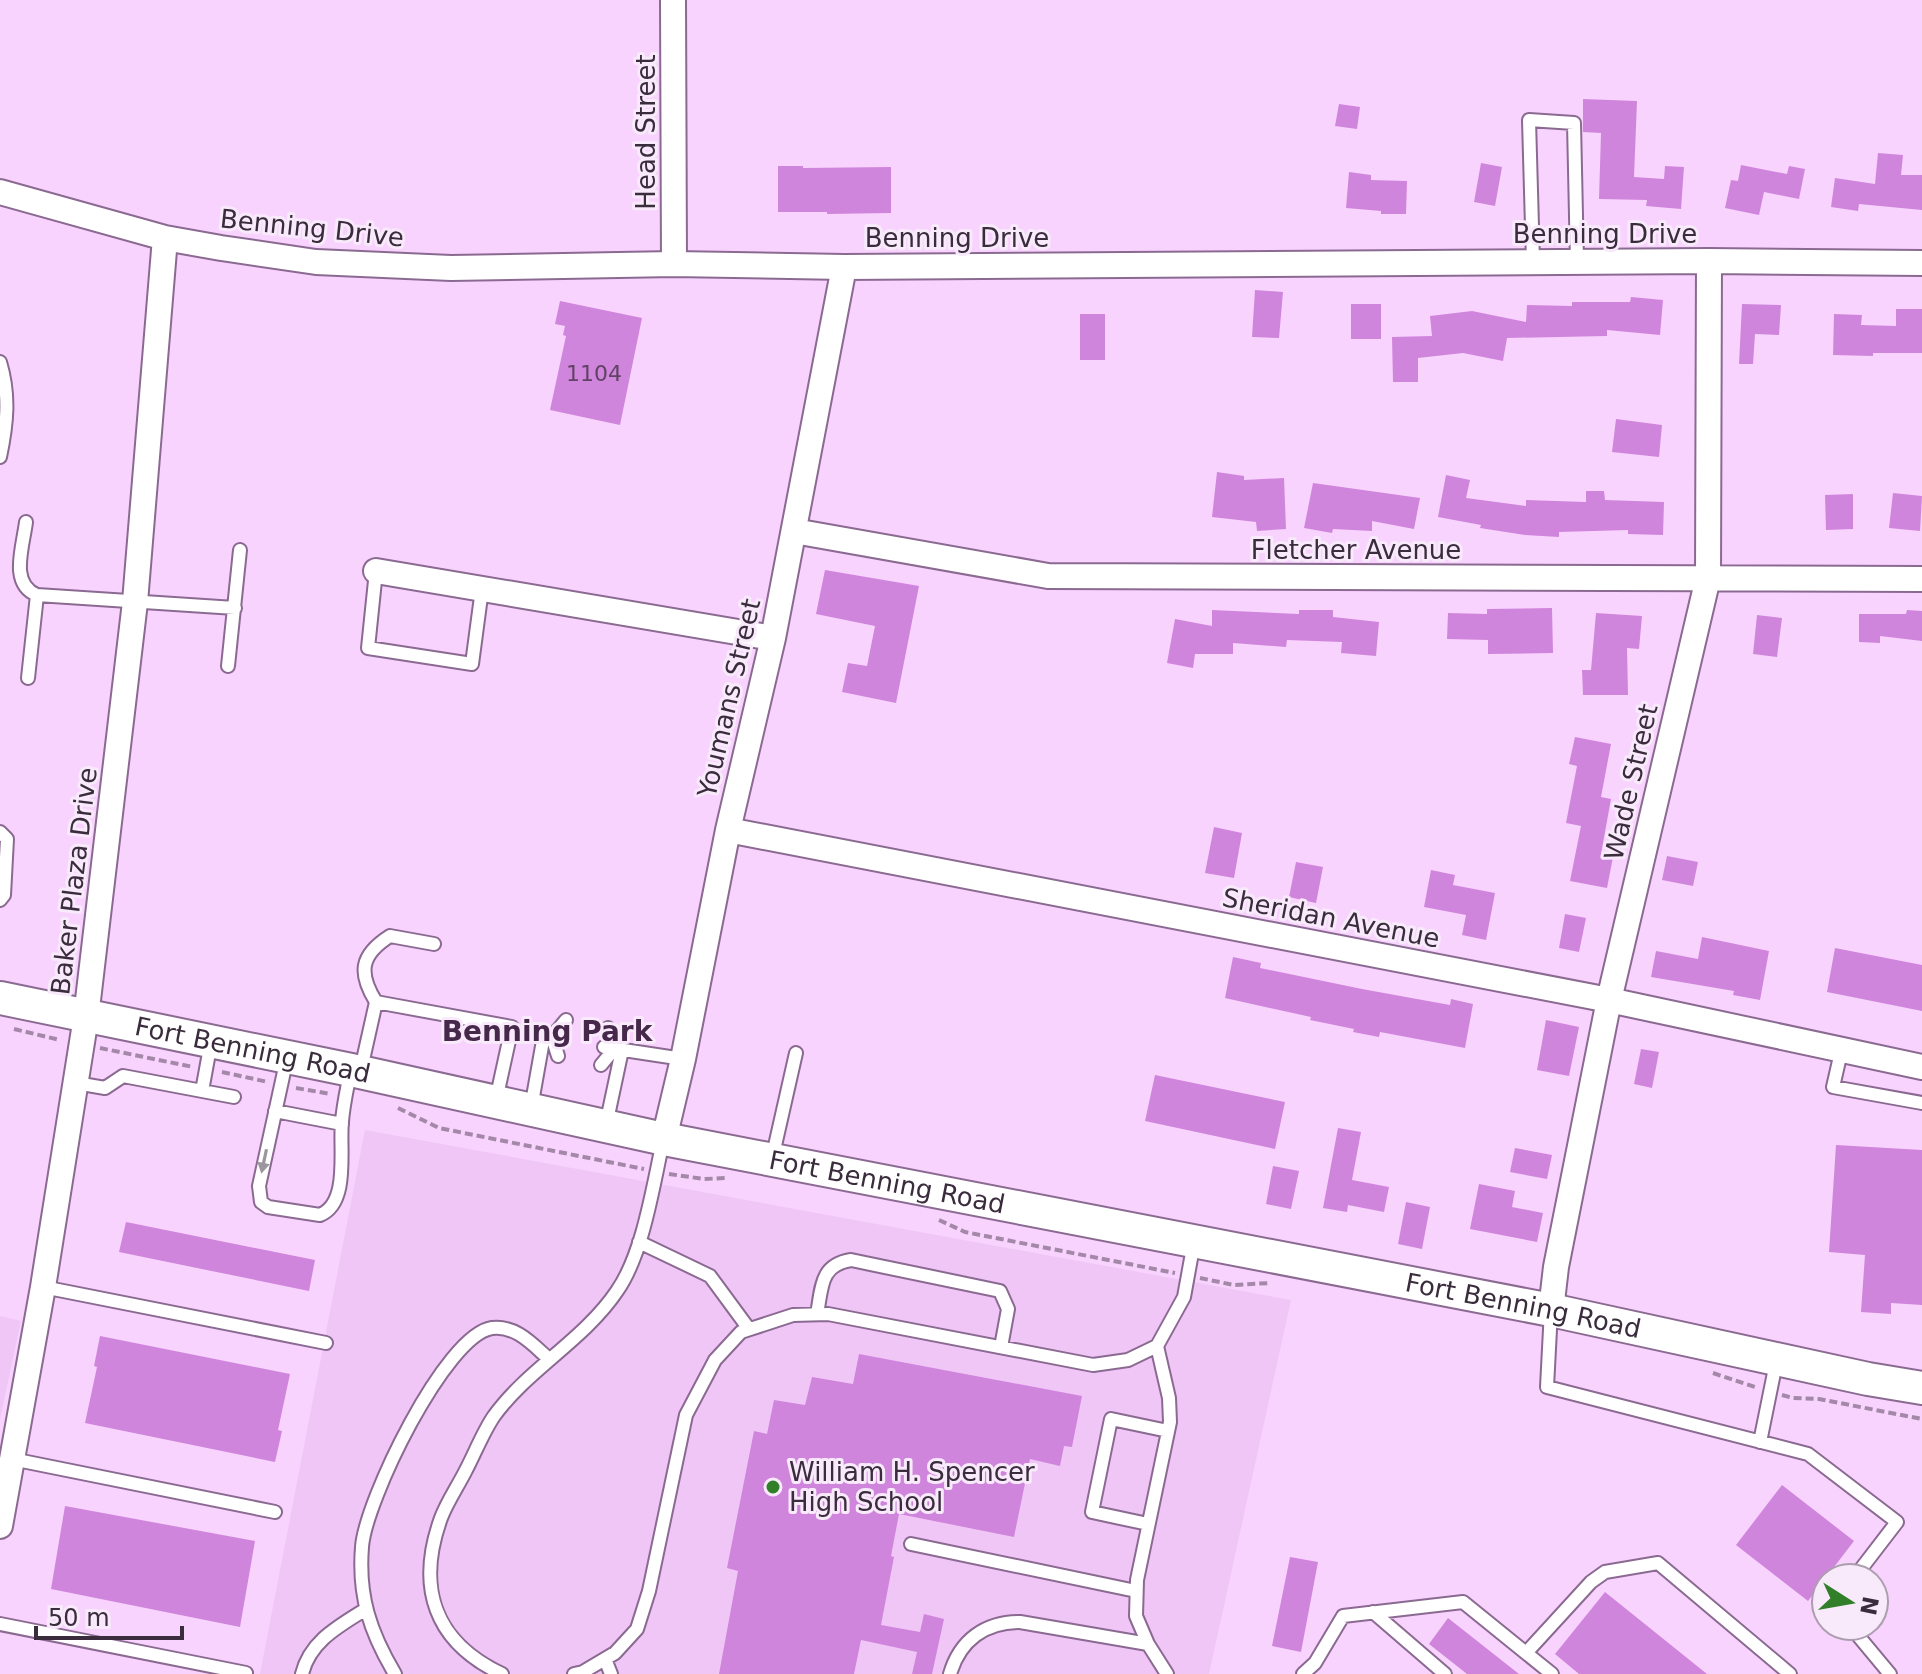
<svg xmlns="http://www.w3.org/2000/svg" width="1922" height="1674" font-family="'DejaVu Sans',sans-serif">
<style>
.built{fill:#f0c6f7}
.building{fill:#d085dc}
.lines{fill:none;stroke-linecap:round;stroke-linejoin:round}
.lane-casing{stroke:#8b6a91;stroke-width:16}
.street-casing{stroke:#8b6a91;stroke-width:28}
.secondary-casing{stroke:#8b6a91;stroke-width:36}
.path{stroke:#a388a8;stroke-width:4;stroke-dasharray:8 4;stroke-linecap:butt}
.lane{stroke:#fff;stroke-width:12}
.street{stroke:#fff;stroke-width:24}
.secondary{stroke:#fff;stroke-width:32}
.oneway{fill:#9c969e}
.poi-dot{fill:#317f28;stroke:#f8e9fb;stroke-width:3}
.labels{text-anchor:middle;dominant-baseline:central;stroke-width:6;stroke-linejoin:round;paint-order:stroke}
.number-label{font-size:22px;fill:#604265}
.street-label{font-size:26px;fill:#3a2c3d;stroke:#f8e9fb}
.poi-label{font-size:26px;fill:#3a2c3d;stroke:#f8e9fb;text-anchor:start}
.neighbourhood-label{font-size:28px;font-weight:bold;fill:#45284a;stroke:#f8e9fb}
</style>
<rect width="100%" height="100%" fill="#f8d3fe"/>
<path class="built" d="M365 1130 1291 1300 1209 1674H260Z
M0 1316 21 1321 0 1419Z"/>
<path class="building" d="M1583 99 1637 101 1634 177 1664 179 1665 166 1684 167 1681 209 1646 206 1647 200 1599 199 1601 133 1583 132Z
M1339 104 1360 107 1357 129 1335 126Z
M1878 153 1903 155 1901 175H1922V210L1859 204 1858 211 1831 207 1835 178 1875 184Z
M1481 163 1502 167 1495 206 1474 202Z
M1741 165 1787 174 1789 166 1805 169 1799 199 1764 192 1759 215 1725 208 1731 180 1738 181Z
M778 166H803V168L891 167V213L827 214V212H778Z
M1349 172 1371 175V180L1407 181 1406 214H1381V211L1346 208Z
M1255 290 1283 292 1279 338 1252 337Z
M1631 297 1663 300 1660 335 1607 330V336L1507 338 1503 361 1463 353 1418 358V382H1393L1392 337 1432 336 1430 316 1472 311 1526 322 1527 305 1572 306V302H1630Z
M560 301 642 318 620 425 550 410 566 336 563 335 565 326 555 324Z
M1351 304H1381V339H1351Z
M1742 304 1781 305 1779 335 1755 334 1753 364H1739Z
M1896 309H1922V353H1873V356L1833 355 1834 314 1862 315 1861 325 1896 326Z
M1080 314H1105V360H1080Z
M1616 419 1662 425 1659 457 1612 452Z
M1217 472 1244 476V480L1284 478 1286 529 1257 531 1256 522 1212 517Z
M1446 475 1470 480 1466 498 1526 506V500L1586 502V491H1604L1605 500 1664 502 1663 535 1628 534V530L1559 532V537L1525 535 1480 528 1481 525 1438 517Z
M1313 483 1420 498 1414 529 1372 521V531L1333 529 1332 533 1304 528Z
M1893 493 1922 496 1920 531 1889 528Z
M1853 494V529L1826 530 1825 495Z
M825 570 919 586 896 703 842 692 848 663 867 666 875 626 816 614Z
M1552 608 1553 653 1488 654V640L1447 639 1448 613 1487 614V609Z
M1212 610 1299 614V610H1333V617L1379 622 1376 656 1341 653 1342 642 1287 640 1286 647 1233 643V654H1195L1193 668 1167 663 1175 619 1212 626Z
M1907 610 1922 611V641L1880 636V643L1859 642V614H1906Z
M1596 613 1642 616 1639 649 1627 648 1628 695H1583L1582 670H1591Z
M1757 615 1782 618 1777 657 1753 654Z
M1575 737 1611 744 1601 797 1611 799 1601 854 1613 857 1607 888 1570 881 1581 826 1566 823 1577 766 1569 764Z
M1214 827 1242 833 1234 878 1205 873Z
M1667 856 1698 862 1693 886 1662 880Z
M1296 862 1323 867 1316 903 1289 897Z
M1431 870 1455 875 1453 885 1495 893 1486 940 1462 935 1466 915 1424 907Z
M1565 914 1586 918 1579 952 1559 948Z
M1702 937 1769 951 1760 1000 1733 995 1734 991 1651 977 1656 951 1698 959Z
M1835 948 1922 965V1011L1827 992Z
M1233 957 1261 963 1260 968 1362 989 1450 1005 1451 999 1473 1004 1465 1048 1380 1032 1379 1037 1353 1032 1354 1029 1310 1020 1311 1017 1225 998Z
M1546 1020 1579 1027 1569 1076 1537 1070Z
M1641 1049 1659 1052 1652 1088 1634 1084Z
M1155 1075 1285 1102 1275 1149 1145 1121Z
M1338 1128 1361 1132 1352 1180 1389 1187 1384 1212 1348 1205 1347 1212 1323 1208Z
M1836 1145 1922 1150V1305L1891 1303V1314L1861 1312 1865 1255 1829 1252Z
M1515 1148 1552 1155 1547 1179 1510 1172Z
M1273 1166 1299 1171 1291 1209 1266 1204Z
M1479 1184 1515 1191 1512 1207 1543 1213 1537 1242 1470 1229Z
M1406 1202 1430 1207 1422 1249 1398 1244Z
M126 1222 315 1260 309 1291 119 1252Z
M100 1336 290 1374 278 1430 282 1431 275 1462 85 1423 97 1367 94 1366Z
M859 1354 1082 1396 1072 1447 1064 1446 1060 1466 1030 1459 1014 1537 899 1514 891 1556 894 1557 881 1625 920 1632 924 1614 944 1619 932 1674H912L917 1652 861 1640 854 1674H719L738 1571 727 1568 754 1431 767 1434 774 1400 805 1405 812 1377 853 1384Z
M1782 1485 1854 1541 1808 1601 1736 1545Z
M65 1506 255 1541 240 1627 51 1589Z
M1290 1557 1318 1562 1301 1652 1272 1646Z
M1605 1592 1707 1674H1579L1555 1654Z
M1448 1618 1519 1674H1467L1429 1644Z"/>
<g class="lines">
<defs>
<path id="lane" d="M1533 262 1529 120 1574 123 1577 262
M0 362C10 395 7 424 0 457
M26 522C23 547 9 584 37 595L235 608
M376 571 368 648 472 664 482 589
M228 666 240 550
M28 678 37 595
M0 832 7 839 4 895 0 900
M376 1002C358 973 360 955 390 936L434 944
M608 1028 615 1048
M552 1037 566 1020
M552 1037 558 1056
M604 1047 683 1059
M1841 1052 1833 1087 1922 1103
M287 1058 259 1186 261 1202 268 1207 320 1215C350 1203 339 1148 342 1122 343 1106 347 1089 350 1073
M601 1065 615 1048
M361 1069 376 1002 512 1027 496 1100
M76 1083 105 1088 123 1076 234 1097
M202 1091 211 1042
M531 1108 544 1035 561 1038
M275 1111 342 1124
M606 1125 622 1050
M772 1159 796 1053
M639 1242 710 1276 749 1329
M43 1287 326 1343
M1551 1310 1547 1387 1808 1454 1897 1522 1854 1578
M817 1314C822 1287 820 1265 851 1260L1000 1291 1008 1309 1001 1347
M1760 1442 1777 1358
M12 1459 275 1512
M1148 1524 1092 1512 1111 1419 1168 1431
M911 1544 1136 1591
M1373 1612 1445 1674
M0 1624 246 1673
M1850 1626 1890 1674
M605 1659 611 1674
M302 1674C310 1641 339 1626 366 1609
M395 1674C370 1632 358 1596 362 1547 365 1502 445 1335 492 1328 516 1325 533 1345 549 1359
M502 1674C434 1642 416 1587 441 1518 447 1502 458 1486 466 1470 475 1453 483 1432 494 1416 528 1369 584 1340 617 1291 643 1254 653 1186 663 1141
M574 1674 583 1672 615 1653 637 1629 649 1591 686 1415 715 1360 741 1332 793 1315 828 1314 1093 1365 1128 1360 1157 1346
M950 1674C960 1640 985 1622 1020 1622L1148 1644
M1167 1674 1148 1644 1136 1616 1137 1580 1170 1422 1169 1398 1157 1346 1184 1297 1194 1242
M1303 1674 1315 1663 1343 1616 1463 1602 1526 1653
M1552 1674 1526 1653 1591 1582 1605 1572 1658 1563 1790 1674"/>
<path id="street" d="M673 0 674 264
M0 192 165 238 221 248 316 262 451 268 674 264 844 267 1709 261 1922 263
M794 531 1048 576 1922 579
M376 571 773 638
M728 830 1609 1000 1922 1067
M664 1139 683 1059 728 830 773 638 844 267
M1551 1310 1556 1267 1609 1000 1708 578 1709 261
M0 1526 43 1287 86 1017 135 602 165 238"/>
<g id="secondary">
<path id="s1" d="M0 998 351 1070 664 1139 1551 1310 1868 1379 1922 1388"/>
</g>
</defs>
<use href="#lane" class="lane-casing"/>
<use href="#street" class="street-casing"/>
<use href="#secondary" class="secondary-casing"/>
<path class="path" d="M14 1029 60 1040
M100 1048 193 1067
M222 1072 268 1082
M296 1088 331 1094
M398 1108 439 1128 644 1169
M669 1174 704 1179 727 1178
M939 1220 965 1232 1175 1273
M1200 1278 1234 1285 1270 1283
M1713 1373 1758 1388
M1782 1395 1793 1398 1819 1399 1922 1419"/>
<use href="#lane" class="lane"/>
<use href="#street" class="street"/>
<use href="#secondary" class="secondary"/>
</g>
<defs><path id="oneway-solid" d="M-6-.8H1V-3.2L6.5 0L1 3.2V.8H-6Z" transform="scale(2)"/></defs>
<use class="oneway" href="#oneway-solid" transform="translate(264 1161) rotate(102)"/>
<circle class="poi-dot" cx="773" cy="1487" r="8"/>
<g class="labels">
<g class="number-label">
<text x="594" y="373">1104</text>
</g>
<g class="street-label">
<text transform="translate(646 132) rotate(-90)">Head Street</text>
<text transform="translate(312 228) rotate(6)">Benning Drive</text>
<text x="1605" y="234">Benning Drive</text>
<text x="957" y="238">Benning Drive</text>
<text x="1356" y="550">Fletcher Avenue</text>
<text transform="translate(729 698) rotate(-77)">Youmans Street</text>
<text transform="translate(1631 782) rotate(-77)">Wade Street</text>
<text transform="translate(74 881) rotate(-83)">Baker Plaza Drive</text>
<text transform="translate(1331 918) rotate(11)">Sheridan Avenue</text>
<text stroke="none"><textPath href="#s1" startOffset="258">Fort Benning Road</textPath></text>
<text stroke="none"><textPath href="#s1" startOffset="906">Fort Benning Road</textPath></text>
<text stroke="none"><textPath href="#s1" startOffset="1554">Fort Benning Road</textPath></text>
</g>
<g class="poi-label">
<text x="789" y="1472">William H. Spencer<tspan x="789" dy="30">High School</tspan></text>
</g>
<g class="neighbourhood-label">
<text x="547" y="1031">Benning Park</text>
</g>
</g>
<g transform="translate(1850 1602) rotate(101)"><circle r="38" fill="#f8e9fb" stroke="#ac9daf" stroke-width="2"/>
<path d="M0-6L14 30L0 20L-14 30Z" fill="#317f28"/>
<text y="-12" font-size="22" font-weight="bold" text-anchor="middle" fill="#3a2c3d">N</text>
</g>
<path d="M36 1626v12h146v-12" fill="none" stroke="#3a2c3d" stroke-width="4"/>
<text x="48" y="1626" font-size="24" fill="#3a2c3d" stroke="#f8e9fb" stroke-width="6" paint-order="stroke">50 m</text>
</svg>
